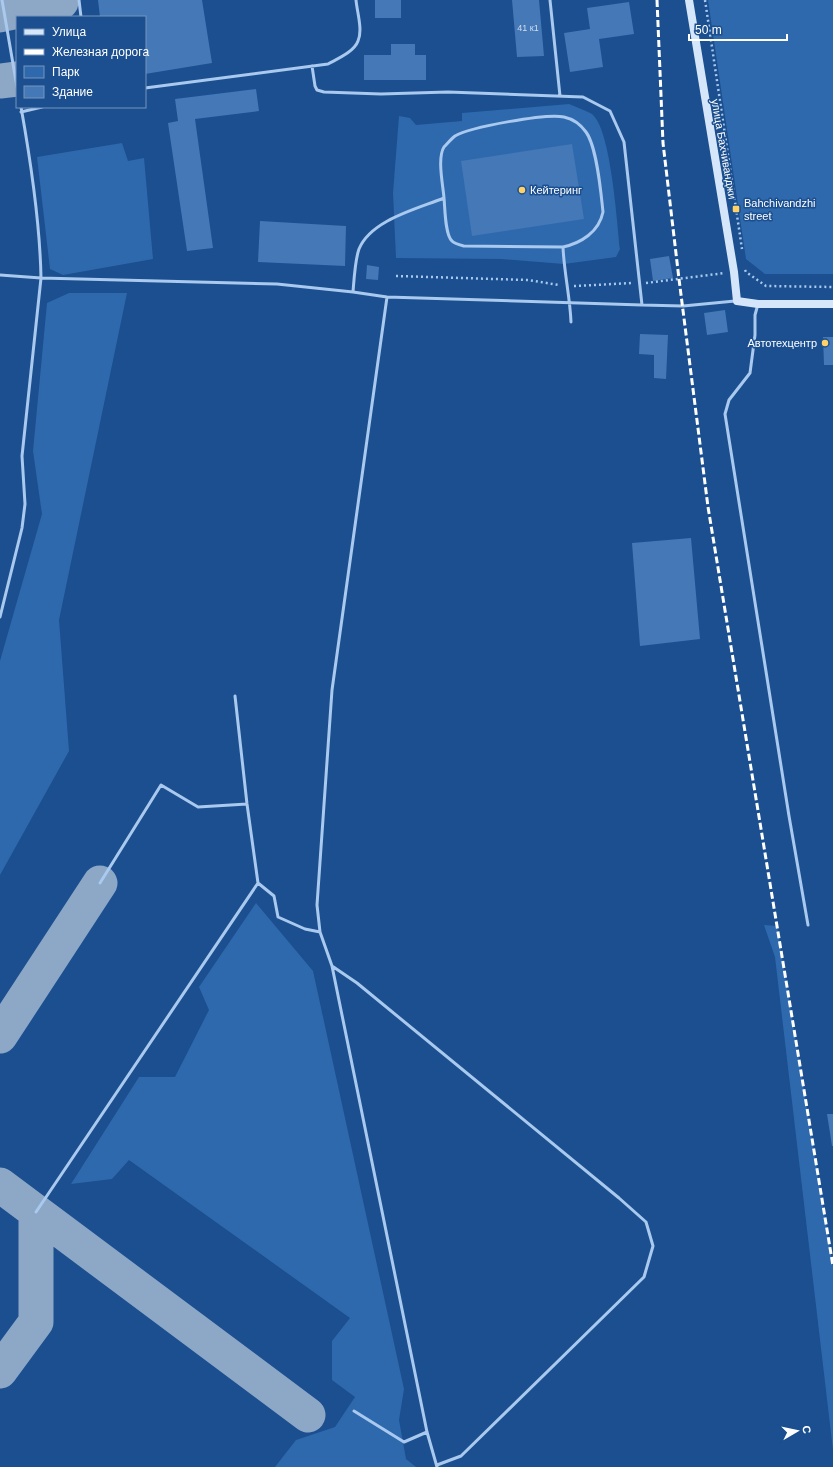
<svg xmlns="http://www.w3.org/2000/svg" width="833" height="1467" font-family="Helvetica,sans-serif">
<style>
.green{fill:#2e69ad}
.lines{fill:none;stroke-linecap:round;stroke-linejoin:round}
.taxiway{stroke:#8da7c7;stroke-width:35}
.building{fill:#4478b7}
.path{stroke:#a9c9ee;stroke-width:2.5;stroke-dasharray:2 3;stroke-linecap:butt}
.lane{stroke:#a9c9ee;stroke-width:3}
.secondary{stroke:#d6e6fa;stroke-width:8}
.rail{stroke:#fff;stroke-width:3;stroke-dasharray:7 3;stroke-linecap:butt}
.poi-dot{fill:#ffd166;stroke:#1b4f8f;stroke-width:1.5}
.labels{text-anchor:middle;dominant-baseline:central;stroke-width:3;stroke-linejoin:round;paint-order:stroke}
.number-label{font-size:9px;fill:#d0dded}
.street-label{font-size:11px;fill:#fff;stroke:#1b4f8f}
.poi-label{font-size:11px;fill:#fff;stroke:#1b4f8f;text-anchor:start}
</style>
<rect width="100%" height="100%" fill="#1b4f8f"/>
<path class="green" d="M708 0H833V274H765L746 259Z
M569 104C576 107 585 110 592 114 611 129 617 222 620 249L616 257 564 264 501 259 396 258 393 193 399 116 410 118 416 125 462 121V113Z
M122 143 128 161 144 158 153 259 63 275 50 269 37 157Z
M69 293H127L59 620 69 751 0 875V661L42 514 33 451 47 303Z
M256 903 313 971 404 1389 399 1420 406 1459 416 1467H275L296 1440 335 1427 355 1397 332 1380V1341L350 1318 129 1160 112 1179 71 1184 139 1077H175L209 1010 199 987Z
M764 925 777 926 833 1266V1450L775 957Z"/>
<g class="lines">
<path class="taxiway" d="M0 15 61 2
M0 81 17 79
M0 1036 100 883
M0 1185 308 1415
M0 1371 36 1322V1212"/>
</g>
<path class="building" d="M98 0H202L212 63 145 74V17H100Z
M375 0H401V18H375Z
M512 0H539L544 56 517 57Z
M629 2 634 34 599 39 603 67 570 72 564 33 590 29 587 8Z
M391 44H415V55H426V80H364V55H391Z
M256 89 259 111 195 119 213 248 187 251 168 123 178 121 175 99Z
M572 144 584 219 472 236 461 161Z
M260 221 346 226 345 266 258 262Z
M669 256 673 278 653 281 650 259Z
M367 265 379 267 378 280 366 279Z
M725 310 728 332 707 335 704 313Z
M640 334 668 335 666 379 654 378V355L639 354Z
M823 337H833V365H824Z
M691 538 700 639 640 646 632 543Z
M827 1114H833V1146H832Z"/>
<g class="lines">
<path class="path" d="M705 0 742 249
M745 270 746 272 766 286 833 287
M396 276 528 280 559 285
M646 283 725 273
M574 286 633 283"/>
<path class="lane" d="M2 0 17 87
M79 0 81 17
M550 0 560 96
M312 66 315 86 317 90 324 92 381 94 448 92 583 97 610 111 624 142 642 305
M145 88 328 64C337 59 354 52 358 41 363 30 357 12 356 0
M21 107C31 163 40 221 41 278L277 284 353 292 387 297 642 305 683 306 735 301
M21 112 42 107
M563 247C564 272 570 297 571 322
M0 275 41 278 22 456 25 504 22 528 0 617
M353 292C354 280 355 260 359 249 371 220 417 209 444 198 445 208 445 235 452 241 455 244 460 245 464 246L563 247C581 243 599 232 603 212 601 193 597 147 586 132 581 125 573 119 564 117 547 113 470 127 455 136 451 139 447 144 444 147 437 158 443 185 444 198
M387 297 332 690 317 905 320 932 332 966 427 1432 437 1467
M758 304 755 315V335L750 373 729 400 725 414 789 816 808 925
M235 696 247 804 258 883 274 896 278 917 305 929 320 932
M100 883 161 785 198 807 247 804
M332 966 357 983 619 1198 646 1222 653 1246 644 1277 461 1456 437 1465
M36 1212 258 883
M354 1411 404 1442 427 1432"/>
<path class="secondary" d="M689 0 734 272 737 301 758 304H833"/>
<path class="rail" d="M657 0 663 143 679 279 708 507 833 1266"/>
</g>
<g class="poi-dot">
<circle cx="522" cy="190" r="4"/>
<rect x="732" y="205" width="8" height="8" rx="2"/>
<circle cx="825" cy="343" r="4"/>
</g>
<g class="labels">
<g class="number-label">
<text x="528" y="28">41 к1</text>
</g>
<g class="street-label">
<text transform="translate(724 149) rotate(80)">улица Бахчиванджи</text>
</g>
<g class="poi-label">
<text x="530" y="190">Кейтеринг</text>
<text x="744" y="203">Bahchivandzhi<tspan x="744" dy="13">street</tspan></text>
<text x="817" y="343" text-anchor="end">Автотехцентр</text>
</g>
</g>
<rect x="16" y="16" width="130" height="92" fill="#1b4f8f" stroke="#7695bc"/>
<rect x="24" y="29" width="20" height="6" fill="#d6e6fa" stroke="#7695bc"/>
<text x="52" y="36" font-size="12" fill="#ffffff">Улица</text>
<rect x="24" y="49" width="20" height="6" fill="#ffffff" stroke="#7695bc"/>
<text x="52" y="56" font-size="12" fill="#ffffff">Железная дорога</text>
<rect x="24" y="66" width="20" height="12" fill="#2e69ad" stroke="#7695bc"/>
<text x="52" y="76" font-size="12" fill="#ffffff">Парк</text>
<rect x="24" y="86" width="20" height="12" fill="#4478b7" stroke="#7695bc"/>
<text x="52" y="96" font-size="12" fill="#ffffff">Здание</text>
<g transform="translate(797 1431) rotate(81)" stroke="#1b4f8f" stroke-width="3" paint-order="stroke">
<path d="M0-3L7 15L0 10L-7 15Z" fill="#ffffff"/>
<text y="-6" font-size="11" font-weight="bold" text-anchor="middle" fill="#ffffff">С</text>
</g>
<path d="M689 34v6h98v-6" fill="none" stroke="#ffffff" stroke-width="2"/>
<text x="695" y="34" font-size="12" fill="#ffffff" stroke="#1b4f8f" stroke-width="3" paint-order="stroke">50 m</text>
</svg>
